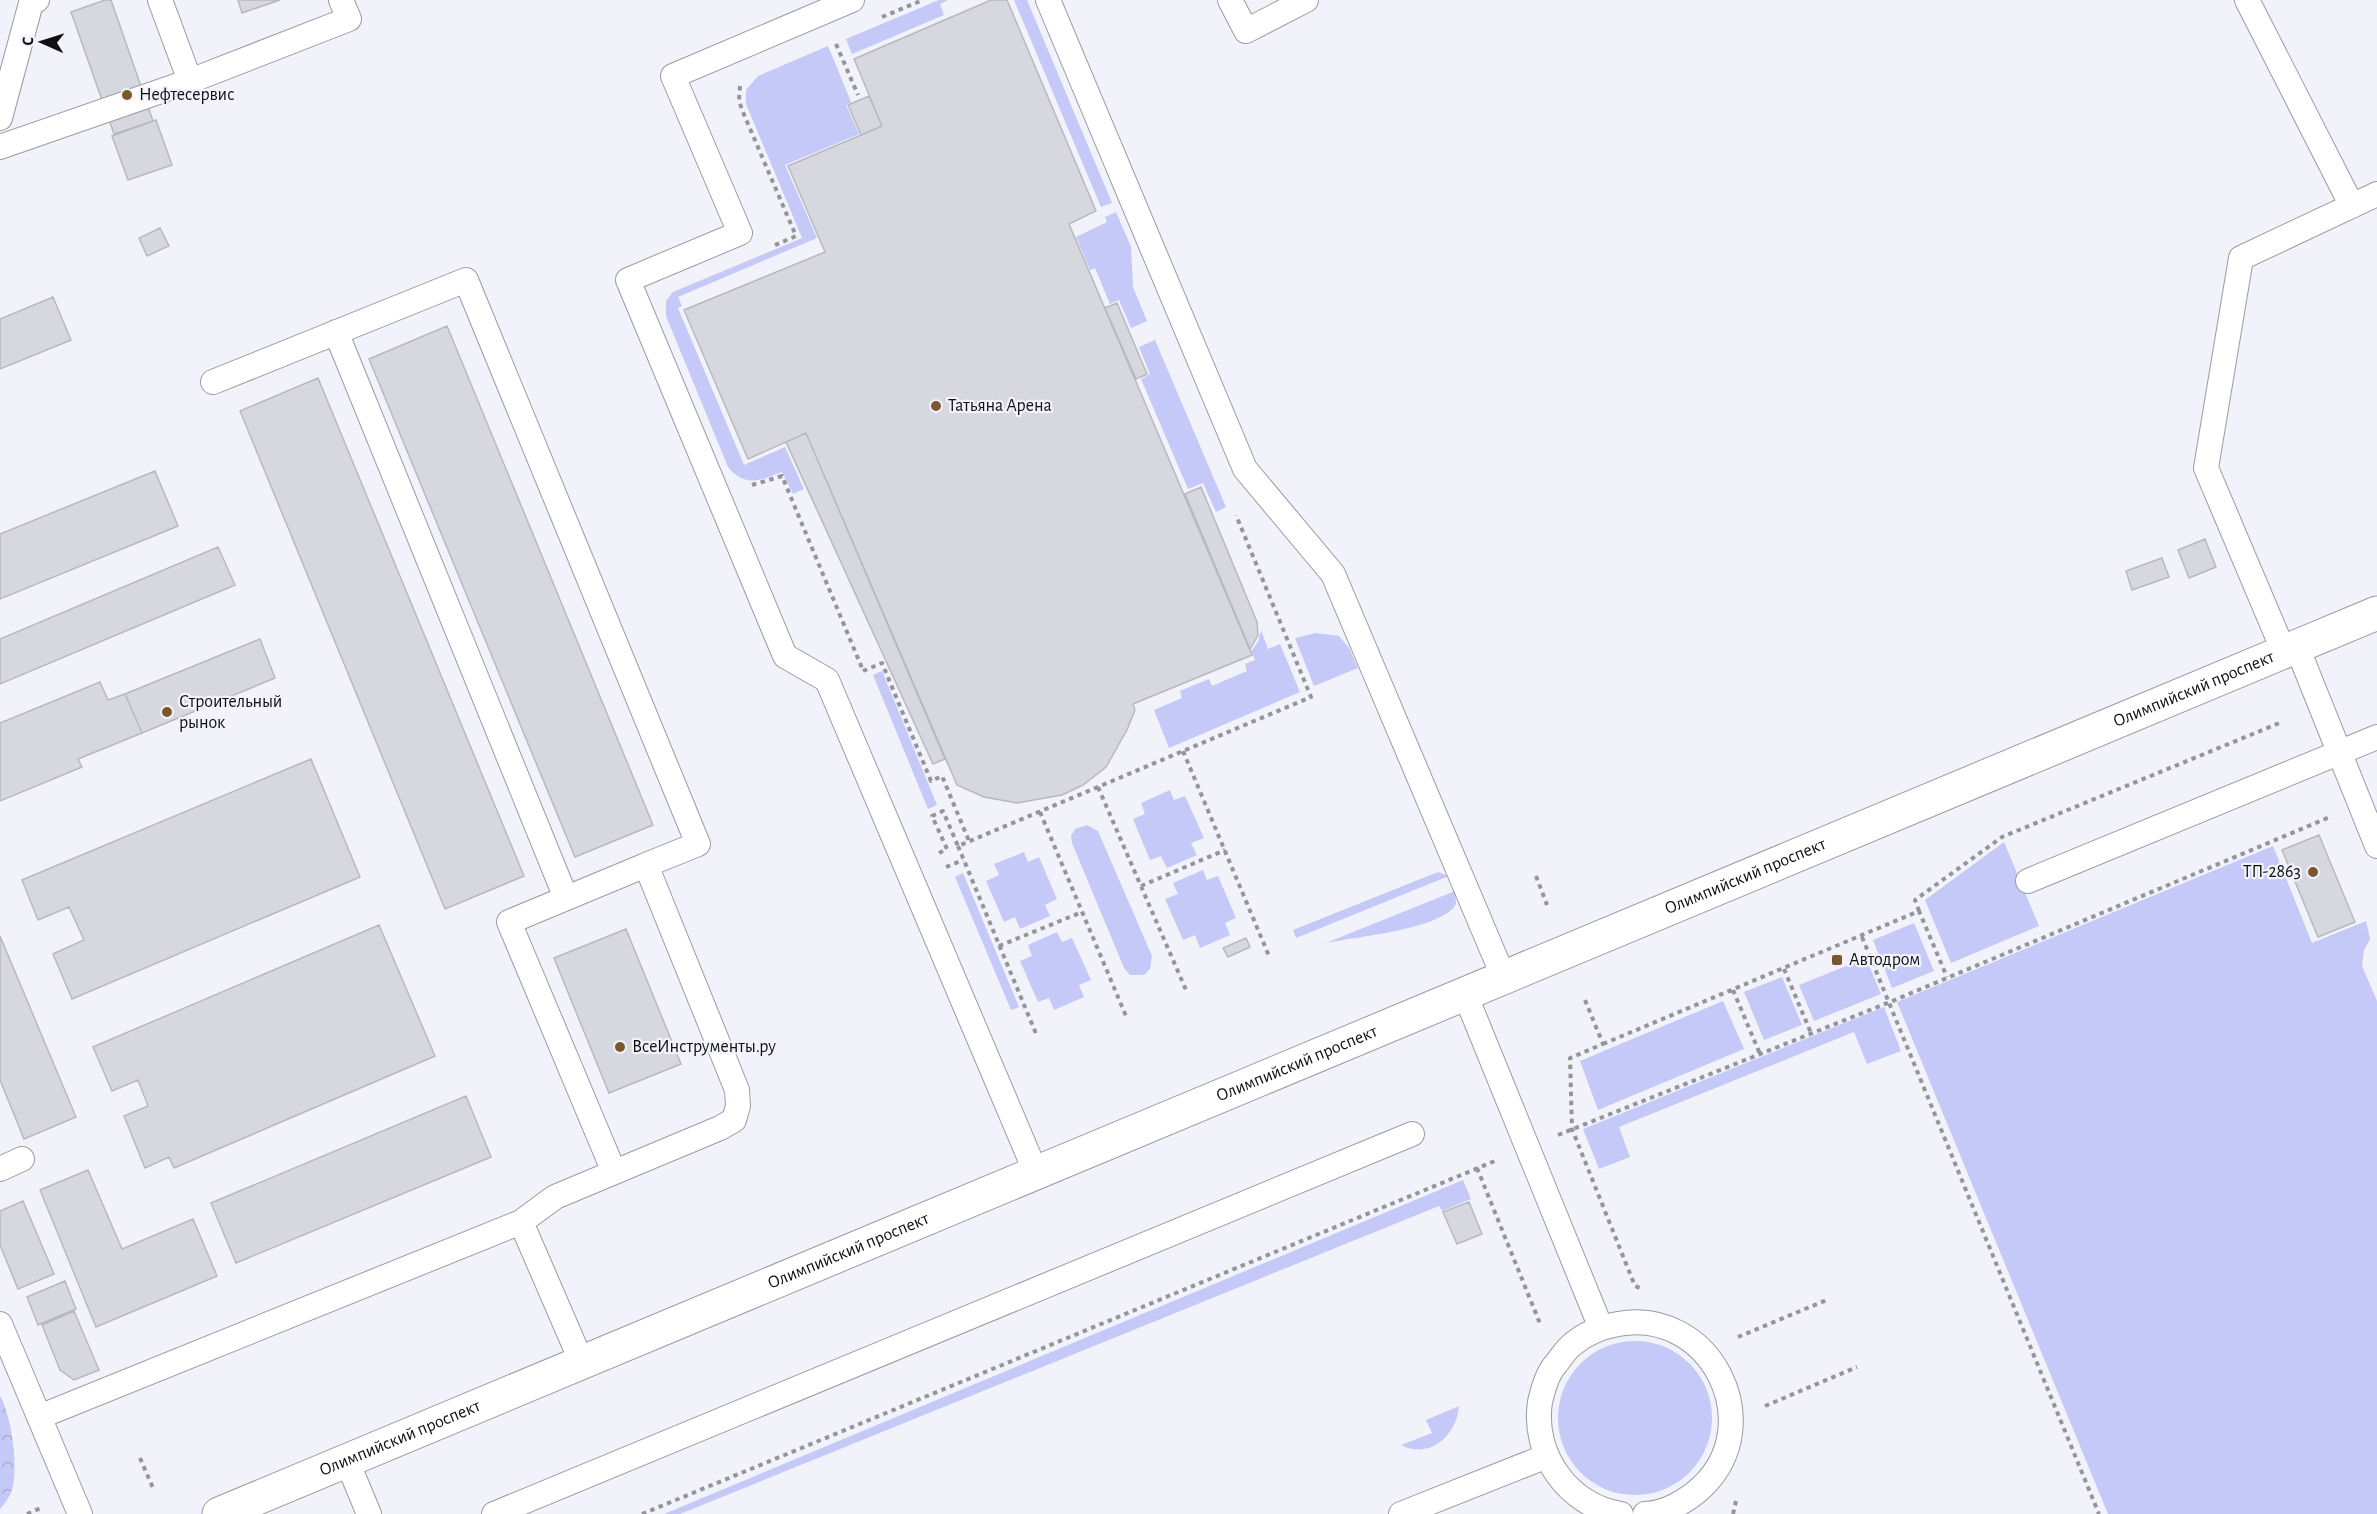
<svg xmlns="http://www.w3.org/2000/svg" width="2377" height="1514" font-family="'Alegreya Sans',sans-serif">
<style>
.green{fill:#c4c9f7}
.forest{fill:url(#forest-crowns)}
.building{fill:#d6d7df;stroke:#b8b9c0;stroke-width:1.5}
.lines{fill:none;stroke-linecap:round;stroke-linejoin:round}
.lane-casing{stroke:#9a9ba3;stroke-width:26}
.secondary-casing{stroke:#9a9ba3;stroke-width:35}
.path{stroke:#94959b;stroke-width:4;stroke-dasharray:4.5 4.5;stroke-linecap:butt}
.lane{stroke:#fff;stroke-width:24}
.secondary{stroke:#fff;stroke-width:33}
.poi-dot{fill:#79582f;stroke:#f1f2fa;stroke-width:2}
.labels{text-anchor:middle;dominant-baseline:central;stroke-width:4.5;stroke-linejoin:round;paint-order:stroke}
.poi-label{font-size:18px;fill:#0f1012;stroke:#f1f2fa;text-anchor:start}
.street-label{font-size:18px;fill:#0f1012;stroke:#f1f2fa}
</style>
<defs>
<pattern id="forest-crowns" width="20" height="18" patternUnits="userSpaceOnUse" patternTransform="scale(1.5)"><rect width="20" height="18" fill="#c4c9f7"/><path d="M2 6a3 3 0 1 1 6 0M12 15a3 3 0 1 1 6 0" fill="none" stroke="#a7acd3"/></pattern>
</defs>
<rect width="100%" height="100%" fill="#f1f2fa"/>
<path class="green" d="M939 0H948L940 4 944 15 852 54 846 39Z
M1014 0H1027L1112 203 1101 207Z
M828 46 851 102 846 105 859 134 785 165 817 238 678 297 682 306 678 308 744 465 785 447 804 489 793 494 782 472C761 480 745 488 728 467L666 316V301L673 292 802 238 746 104V90L758 76Z
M1116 212 1131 247 1133 287 1147 321 1131 328 1119 300 1110 304 1095 268 1090 270 1076 237 1107 222 1105 217Z
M1155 340 1226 507 1216 512 1203 483 1188 489 1141 379 1150 374 1139 347Z
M1261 630 1268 649 1280 644 1300 692 1169 748 1154 710 1182 698 1180 691 1209 679 1212 686 1247 671 1245 664 1255 660 1251 651 1258 642Z
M1316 633 1339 636 1349 648 1358 668 1314 686 1295 638Z
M882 671 937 805 928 809 873 675Z
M1170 790 1174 800 1185 796 1204 838 1191 843 1197 855 1167 868 1161 856 1150 860 1133 819 1145 814 1141 803Z
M1087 825 1098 831 1152 956 1150 969 1144 975H1130L1124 968 1072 843 1071 836 1075 829Z
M2004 842 2039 926 1951 963 1925 900Z
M2273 846 2312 943 2366 921 2370 939 2364 950 2362 966 2377 1001V1514H2108L1897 1002Z
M1024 852 1028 862 1039 857 1057 899 1045 905 1050 916 1020 929 1015 917 1004 922 986 881 999 875 994 864Z
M1203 870 1207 880 1218 876 1236 918 1225 923 1230 935 1200 948 1195 935 1183 940 1165 899 1178 894 1173 883Z
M1438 872 1449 876 1296 938 1293 930Z
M963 873 1019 1007 1011 1010 955 877Z
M1455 891 1456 904C1444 929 1354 937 1326 943Z
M1914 923 1934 971 1892 988 1873 940Z
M1057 932 1062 942 1072 938 1091 980 1079 985 1084 997 1054 1010 1049 998 1038 1002 1020 961 1032 956 1028 945Z
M1866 958 1881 994 1814 1021 1799 985Z
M1782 977 1802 1025 1764 1040 1744 992Z
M1723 1001 1744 1049 1598 1110 1580 1061Z
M1884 1007 1901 1051 1867 1064 1854 1032 1619 1127 1630 1157 1599 1169 1583 1129Z
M1463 1180 1471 1199 1442 1211 1439 1206 680 1514H664Z
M1558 1418a77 77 0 1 1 154 0a77 77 0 1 1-154 0Z
M1459 1406C1457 1435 1430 1460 1401 1445L1432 1433 1426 1420Z"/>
<path class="forest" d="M0 1396C11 1414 18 1464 13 1485 12 1494 6 1502 0 1509Z"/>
<path class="building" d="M105 0H111L153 121 114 134 71 12Z
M238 0H280L242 13Z
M991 0H1007L1096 211 1069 224 1252 655 1133 704 1135 710 1127 730 1106 767 1083 785 1062 795 1017 803 984 797 957 785 806 433 748 459 684 310 825 252 788 166 882 126 854 59Z
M869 96 882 126 861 135 848 105Z
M156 120 172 165 128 180 112 136Z
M160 228 169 246 147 256 139 238Z
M53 297 71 340 0 369V319Z
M1117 303 1147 374 1136 379 1105 308Z
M447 326 653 825 575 857 369 359Z
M318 378 524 876 445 909 240 411Z
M806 433 945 759 933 764 786 442Z
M155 471 178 526 0 599V534Z
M1201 487 1257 622 1258 635 1250 649 1185 494Z
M2205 539 2216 567 2189 578 2178 550Z
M218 547 235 585 0 684V639Z
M2162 558 2169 577 2132 590 2126 571Z
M260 639 275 678 142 733 125 694Z
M100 682 108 700 125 694 142 733 78 759 82 767 0 801V723Z
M311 759 360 877 72 999 53 954 84 940 69 907 38 920 22 880Z
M2319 835 2355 922 2318 937 2282 850Z
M379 925 435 1056 174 1168 169 1157 145 1168 124 1116 148 1106 138 1080 112 1091 93 1047Z
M626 929 681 1064 609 1093 554 958Z
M0 936 76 1117 24 1139 0 1080Z
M1246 938 1250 947 1228 957 1223 948Z
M466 1096 491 1157 236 1263 211 1203Z
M88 1170 122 1249 193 1219 217 1276 96 1327 40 1190Z
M23 1201 54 1274 18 1289 0 1245V1211Z
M1469 1202 1482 1234 1457 1244 1443 1212Z
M65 1281 76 1309 38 1325 27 1297Z
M74 1311 99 1370 74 1380 60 1370 42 1325Z"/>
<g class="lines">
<defs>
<path id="lane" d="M160 0 190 81
M852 0 673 76 740 233 628 280 785 656 827 680 1036 1173
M1048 0 1245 469 1333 574 1504 978
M1230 0 1246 31 1306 0
M2247 0 2352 206
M0 118 31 3 37 0
M0 147 190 81 349 19 341 0
M336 332 566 898
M213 382 466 280 698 844 646 865
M2297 647 2377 846
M2284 652 2206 468 2241 258 2377 194
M2028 881 2377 737
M1465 994 1601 1328
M0 1169 22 1159
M521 1222 555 1197 720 1128 734 1120 738 1106 737 1090 646 865 509 922 614 1172
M0 1324 80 1514
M39 1417 521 1222 582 1363
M347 1461 369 1514
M494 1514 1412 1134
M1401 1514 1547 1456
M1621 1514C1568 1506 1532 1454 1540 1402 1543 1389 1547 1374 1555 1365 1561 1358 1566 1349 1573 1344 1586 1333 1602 1327 1618 1324 1710 1307 1769 1423 1702 1487 1687 1501 1666 1513 1645 1514"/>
<g id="secondary">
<path id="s1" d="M219 1514 2377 613"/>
</g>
</defs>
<use href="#lane" class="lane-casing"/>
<use href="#secondary" class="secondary-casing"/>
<path class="path" d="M882 17 923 0
M836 44 858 95
M740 86 739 100 742 110 796 236 773 246
M752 485 782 476 862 668
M863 671 882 663 931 781 942 776 969 841
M1183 751 1269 956
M1098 787 1186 990
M1040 812 1126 1016
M958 846 1037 1036
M939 853 947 849 932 816 943 811 958 846 1311 697 1236 515
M946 867 963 860
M1536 876 1547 905
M1141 886 1225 850
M1919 911 1915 900 2002 837 2282 722
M1862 937 2099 1514
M999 946 1082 912
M1784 969 1811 1033
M1733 990 1760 1054
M1585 1000 1603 1044 1570 1058 1572 1129 1635 1286 1640 1288
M1603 1044 1919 911 1947 977
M1558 1135 1890 1002 2330 817
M1477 1168 1541 1326
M1738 1337 1829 1299
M1765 1406 1857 1367
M140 1458 153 1488
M27 1514 41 1508
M642 1514 1495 1161
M1733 1514 1736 1501"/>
<use href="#lane" class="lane"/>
<use href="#secondary" class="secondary"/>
</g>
<g class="poi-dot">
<circle cx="127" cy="95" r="6"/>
<circle cx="936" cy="406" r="6"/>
<circle cx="167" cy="712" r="6"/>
<circle cx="2313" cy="872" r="6"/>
<rect x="1831" y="954" width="12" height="12" rx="3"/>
<circle cx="620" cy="1047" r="6"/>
</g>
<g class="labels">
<g class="poi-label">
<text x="139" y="95">Нефтесервис</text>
<text x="948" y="406">Татьяна Арена</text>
<text x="179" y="702">Строительный<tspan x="179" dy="21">рынок</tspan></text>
<text x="2301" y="872" text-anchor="end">ТП-2863</text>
<text x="1849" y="960">Автодром</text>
<text x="632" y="1047">ВсеИнструменты.ру</text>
</g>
<g class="street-label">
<text stroke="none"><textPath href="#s1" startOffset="2140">Олимпийский проспект</textPath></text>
<text stroke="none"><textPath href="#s1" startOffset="1654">Олимпийский проспект</textPath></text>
<text stroke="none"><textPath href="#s1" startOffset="1168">Олимпийский проспект</textPath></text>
<text stroke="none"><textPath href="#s1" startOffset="682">Олимпийский проспект</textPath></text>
<text stroke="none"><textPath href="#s1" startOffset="196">Олимпийский проспект</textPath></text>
</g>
</g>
<g transform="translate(42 42) rotate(273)" stroke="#f1f2fa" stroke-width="4.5" paint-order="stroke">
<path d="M0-4.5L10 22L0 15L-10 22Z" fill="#0f1012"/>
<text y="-9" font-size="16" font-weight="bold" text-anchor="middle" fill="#0f1012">С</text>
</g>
</svg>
